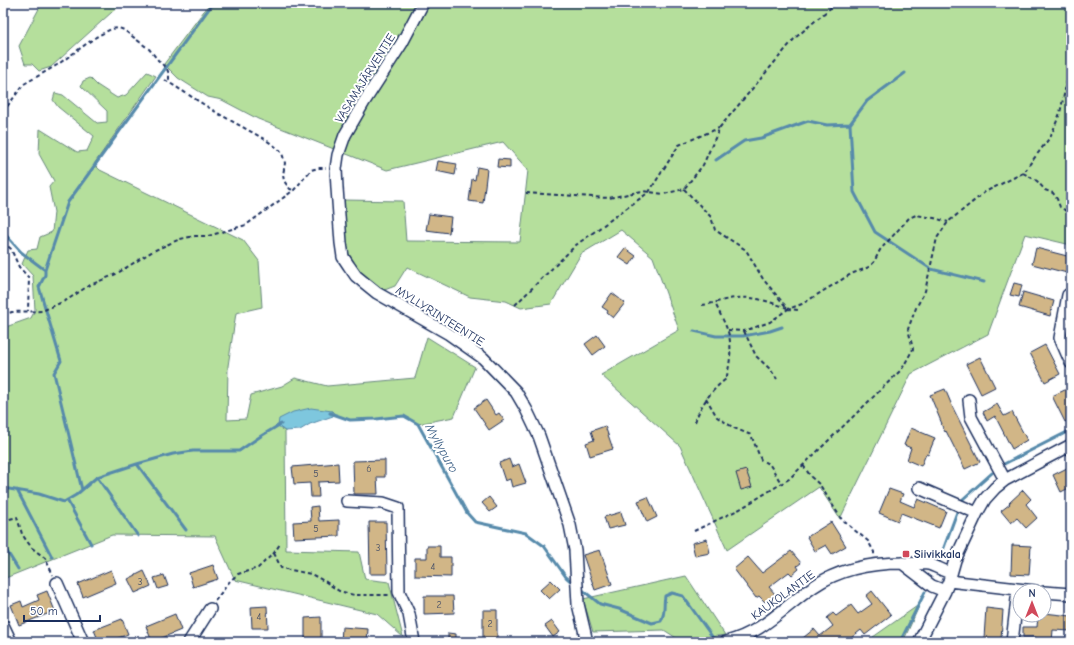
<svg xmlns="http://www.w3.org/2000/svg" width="1074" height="645" font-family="'Comic Neue',sans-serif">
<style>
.green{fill:#b5df9c;stroke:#68877d}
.water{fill:#7ec7de;stroke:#568aab}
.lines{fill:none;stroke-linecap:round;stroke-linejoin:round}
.stream{stroke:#568aab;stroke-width:3}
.building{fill:#d1b687;stroke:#1b2f5e}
.street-casing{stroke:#1b2f5e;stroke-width:14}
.path{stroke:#1b2f5e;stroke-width:2;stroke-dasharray:4 3;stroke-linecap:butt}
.street{stroke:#fff;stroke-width:11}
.poi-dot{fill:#d1495b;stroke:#fff;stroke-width:1.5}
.labels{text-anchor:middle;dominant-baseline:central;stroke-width:4;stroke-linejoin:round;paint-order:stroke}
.number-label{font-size:10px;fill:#485168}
.street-label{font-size:12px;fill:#1b2f5e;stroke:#fff}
.poi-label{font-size:12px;font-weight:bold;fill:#1b2f5e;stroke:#fff;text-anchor:start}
.water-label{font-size:13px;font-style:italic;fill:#395d84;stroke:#fff}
</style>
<rect width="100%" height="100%" fill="#fff"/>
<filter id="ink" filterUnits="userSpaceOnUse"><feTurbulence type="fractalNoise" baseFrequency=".025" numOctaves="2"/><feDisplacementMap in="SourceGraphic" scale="8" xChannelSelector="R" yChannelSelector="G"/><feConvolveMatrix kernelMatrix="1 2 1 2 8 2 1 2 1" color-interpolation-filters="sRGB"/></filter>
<g filter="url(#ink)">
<path class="green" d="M42 3H122L51 67 39 71 32 64H25L19 46Z
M210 3H1071V245L1025 234 988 334 911 374 840 519 819 487 727 550 680 446 601 375 679 330 653 257 621 230 581 254 551 304 521 308 506 301 470 297 407 267 395 286 382 291C370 281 358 272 351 259 342 245 344 216 344 200L403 201 406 241 520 242 528 170 503 142 387 170 258 119 222 100 208 97 178 78 164 64Z
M147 72 156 76 94 164 100 170 243 240 259 261 262 307 236 313 228 366 227 420 246 419 251 395 282 386 295 378 327 386 415 378 427 337 475 367 454 417 418 424 404 416 376 419 350 420 334 414 332 411 281 429 285 431 286 550 359 552 365 579 389 582 403 637 377 614 235 580 215 536 112 535 3 579V328L31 318 35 310 33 276 22 264 28 250 37 249 40 237 52 232 54 212 49 187 54 181 39 154 40 129 77 152 87 151 94 136 58 107 53 100 55 93 63 95 97 123 107 122V111L81 86 83 81 90 78 97 85 117 98 126 95Z
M686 576 725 635 681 641 664 630 593 632 583 599Z
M920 604 903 642H866Z"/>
<path class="water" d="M311 408 332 411 334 414 333 416 310 424 300 430 285 431 278 426 279 419 293 412Z"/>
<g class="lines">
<path class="stream" d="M905 73 867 101 850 124 854 192 875 232 931 269 984 282
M716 160 744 141 761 138 808 121 827 125 850 124
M3 232 21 252 45 270V275L39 287 61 361 54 373 82 490
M45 270 68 202 213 3
M694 331 716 336H743L770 331 782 327
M330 413 350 420 376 419 404 416 418 424 467 513 475 522 526 533 544 546 566 577 574 584
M137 464 186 530
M1004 464 1071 430
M97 477 138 536
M3 488 39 494 64 502 76 495 97 477 137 464 173 454 193 451H239L261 436 281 424
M17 490 52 557
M963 499 992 473
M67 500 91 544
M3 545 18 569
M939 561 957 512
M580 588 600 604 619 609 652 623 661 621C666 611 663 606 665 596L672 593 683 596 716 642
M900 642 925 592"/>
</g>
<path class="building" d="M498 159 510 160V168L497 167Z
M438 161 457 164 455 175 436 171Z
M477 167 487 169 483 203 469 201 472 179 475 180Z
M429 214 451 217 449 233 426 230Z
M625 248 636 256 630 265 618 257Z
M1036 248 1071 257V274L1032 264Z
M1014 283 1022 285 1019 297 1010 295Z
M1023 292 1054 301 1050 316 1019 307Z
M612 293 625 303 613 318 607 313 608 311 602 307Z
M597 335 605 346 593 355 585 344Z
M1045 345 1060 374 1045 382 1030 353Z
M980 357 995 387 981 394 966 364Z
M945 389 953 408 980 462 965 469 946 431 945 432 941 424H942L930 395Z
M1067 389 1071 398V419L1065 422 1052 396Z
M486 400 496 415 499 413 504 420 489 430 474 408Z
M997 404 1004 416 1012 412 1027 440 1012 449 995 416 987 421 983 412Z
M605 426 613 449 590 456 586 443 594 440 591 431Z
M911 428 935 438 928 455 926 454 921 466 907 460 911 448 904 445Z
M509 459 512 467 519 464 526 483 512 487 510 479 505 481 499 463Z
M385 460V477H377L378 494H354L353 461Z
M338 463 339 481 318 482 319 497H311L310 483 294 484 292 467Z
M1071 466V487L1061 492 1053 475Z
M746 470 752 487 741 490 736 473Z
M889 489 903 494 900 501 914 507 918 499 946 511 939 528 901 513 898 521 879 513Z
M1023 490 1031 499 1026 504 1037 518 1026 528 1017 518 1011 523 1001 511 1010 504 1009 503Z
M489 497 497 507 490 512 482 503Z
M648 497 657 517 647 522 638 501Z
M318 506 319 521 339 520V536L294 538 293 522 311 521 310 507Z
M621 512 625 525 608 529 604 517Z
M369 522H386L387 574H370Z
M831 522 846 546 832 554 826 545 815 551 807 537Z
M707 539 710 553 695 556 692 543Z
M1012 545 1031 546 1029 575 1011 574Z
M427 546H440V557H451V577L415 576V558H427Z
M600 550 612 584 595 590 583 555Z
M791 551 801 563 797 566 799 569 792 575 789 572 769 587 775 594 765 602 759 596 756 598 734 569 748 557 762 573Z
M213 565 218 579 193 587 189 573Z
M111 570 116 583 83 597 78 584Z
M144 571 151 586 135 593 128 579Z
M164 575 168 586 158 589 154 578Z
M551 580 560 589 549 599 540 590Z
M47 591 55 611 19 625 11 605 21 601 23 607 39 600 37 595Z
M872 591 891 615 865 635 861 630 846 642H798L814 629 820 636 833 626 827 618 833 613 836 616 851 605 858 614 872 604 866 596Z
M424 596H453L454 613 424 614Z
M267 606 268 628H252L251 607Z
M986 608 1003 610 1001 639 984 638Z
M483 610H497V639H483Z
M1044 613 1071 616V631L1053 630 1052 642H1035L1036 637H1023V627H1037L1038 615H1044Z
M175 614 181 630 152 642 146 626Z
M321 617V642H305V618Z
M122 619 128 634 109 642 107 639 99 642 94 630Z
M552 621 560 632 553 637 545 626Z
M342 627 368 629 367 642H341Z
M448 633 456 634V642H448Z"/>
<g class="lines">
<defs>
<path id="street" d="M423 3 402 43 364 102 345 135 338 155 336 169 337 188 341 243 343 257 349 266 356 276 377 293 449 334 483 358 516 392 526 409 539 436 570 525 575 550 578 604 587 642
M1068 295 1060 338 1071 363
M969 400 971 417 1005 480
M919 488 977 513
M347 501 383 503 398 508 399 592 409 614 414 642
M902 563 932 586 945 591
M949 581 1035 591
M57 583 83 642
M1044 592 1071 594
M3 625 11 642
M189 642 210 609
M726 642C761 634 784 607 813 587 840 568 871 563 903 563 911 564 920 563 928 564 936 566 943 571 951 573
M919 642 945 591 949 581 955 560 977 513 985 499 995 488 1005 480 1071 445
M1012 642 1018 590"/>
</defs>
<use href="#street" class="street-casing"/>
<path class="path" d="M36 5 40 3
M165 80 219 114 266 140 276 147 282 153 285 163 283 175 284 181 290 189 294 190
M3 112 24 84 57 65 96 37 111 29 119 28 124 30 149 49 158 60 167 69 169 74V82
M1023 173 1037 181 1045 190 1053 193 1057 199 1060 207 1071 214
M684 189 711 217 715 230 746 250 763 279 788 309 799 310
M526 193 609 198 642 191 664 194 684 189 703 165 720 127 795 38 834 5 841 3
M3 242 11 249 19 267 29 278 28 311
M515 305 576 245 649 192 679 145 719 128
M702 305C711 304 720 301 729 299 750 295 768 301 787 308
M3 315 12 312 42 311 51 307 67 300 88 286 116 274 153 251 180 239 195 236H208L246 225 294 190 311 170 318 168H326
M728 330 744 331 770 322 788 309 802 304 851 274 869 267 874 262 880 250 909 218 916 215 934 218 948 222
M744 331 756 356 770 369 777 379
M706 398 717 417 734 428 751 435 761 460 770 465 781 483
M695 422C701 404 711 391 726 379 730 365 733 344 727 329 724 321 719 312 715 303
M803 465 811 477 820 485 842 520 868 541 874 552V556
M3 521 17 517 22 534 26 540 32 548 45 558 53 575
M694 531 740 509 789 479 902 369 913 349 908 329 916 308 925 291 937 238 948 222 985 192 1023 173 1051 136 1060 113 1067 81 1069 40 1071 36
M274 553 281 568 311 574 326 582 339 591 354 595H390
M215 601 230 581 238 574 258 568 274 553 280 544"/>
<use href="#street" class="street"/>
</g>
</g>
<rect class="poi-dot" x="902" y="550" width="8" height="8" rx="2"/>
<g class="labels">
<g class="number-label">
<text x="369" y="469">6</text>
<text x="316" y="474">5</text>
<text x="316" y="529">5</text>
<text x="378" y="548">3</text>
<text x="433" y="567">4</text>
<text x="140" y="582">3</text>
<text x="439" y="605">2</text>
<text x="259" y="617">4</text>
<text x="490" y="624">2</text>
</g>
<g class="street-label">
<text transform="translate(365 78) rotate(-58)">VASAMAJÄRVENTIE</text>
<text transform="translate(440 316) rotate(32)">MYLLYRINTEENTIE</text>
<text transform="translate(783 595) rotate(-36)">KAUKOLANTIE</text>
</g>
<g class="poi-label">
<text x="914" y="554">Siivikkala</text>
</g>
<g class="water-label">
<text transform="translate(442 448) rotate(61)">Myllypuro</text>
</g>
</g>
<rect width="1074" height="645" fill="none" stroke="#fff" stroke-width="16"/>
<rect x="8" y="8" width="1058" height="629" fill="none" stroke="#1b2f5e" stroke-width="1.5" filter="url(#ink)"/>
<g transform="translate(1032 603)"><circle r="19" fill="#ffffff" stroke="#a4acbf"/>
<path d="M0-3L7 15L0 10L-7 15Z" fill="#d1495b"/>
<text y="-6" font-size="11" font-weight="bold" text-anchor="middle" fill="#1b2f5e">N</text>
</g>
<path d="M24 615v6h76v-6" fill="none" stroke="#1b2f5e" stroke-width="2"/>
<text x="30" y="615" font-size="12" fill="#1b2f5e" stroke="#ffffff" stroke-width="3" paint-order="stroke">50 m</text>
</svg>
